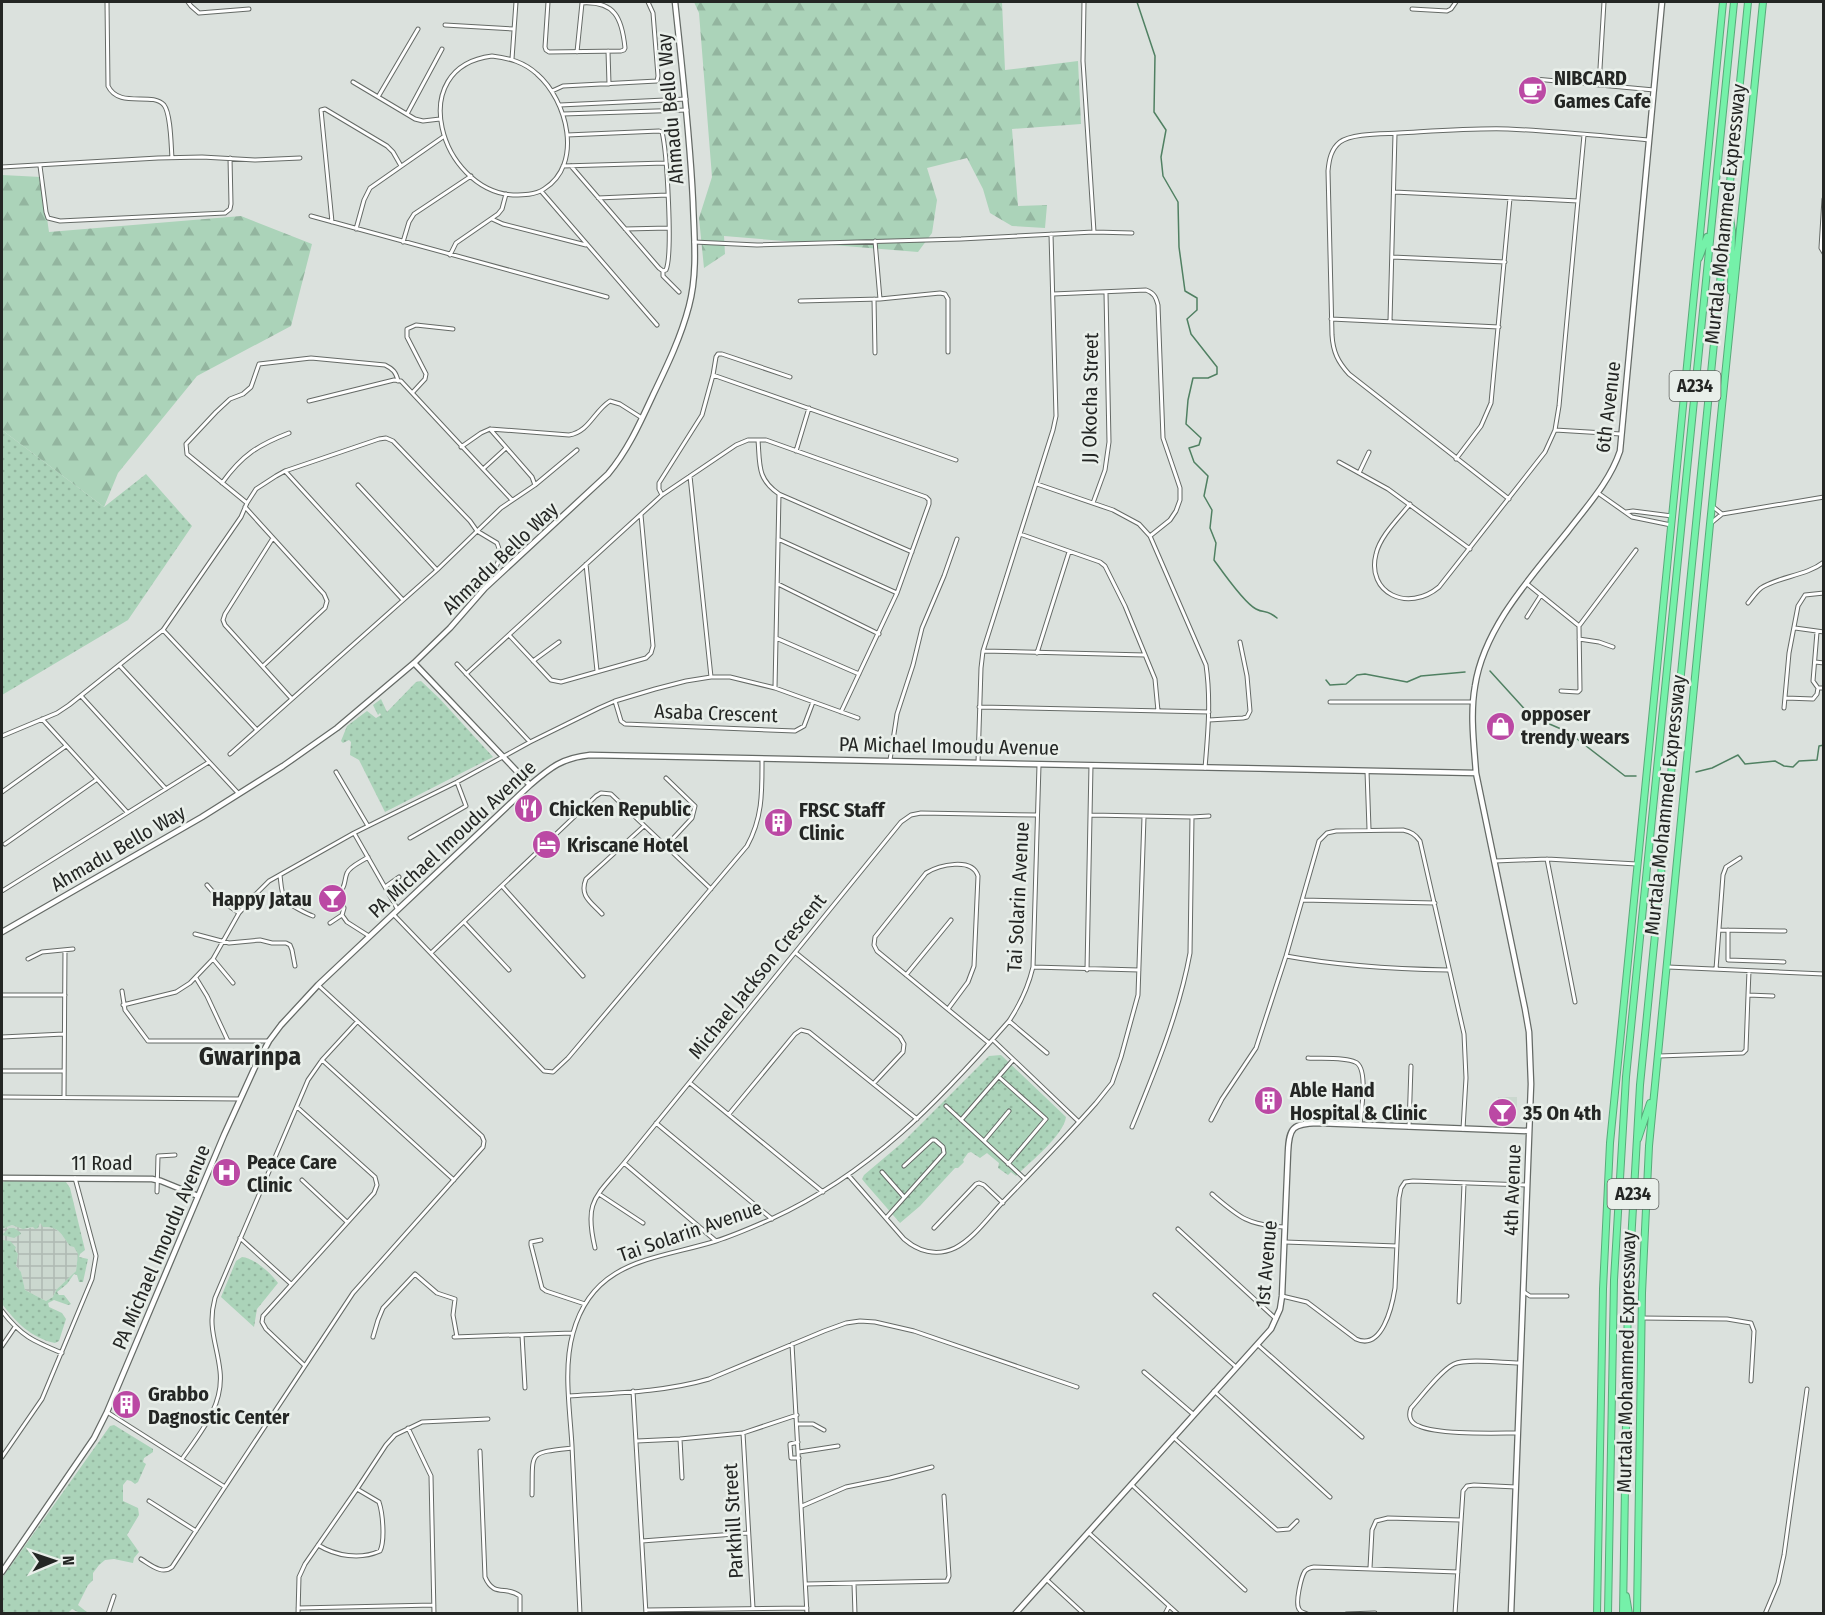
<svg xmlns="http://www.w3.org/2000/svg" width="1825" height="1615" font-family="'Fira Sans Condensed',sans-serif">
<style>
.built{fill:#cbd8cf}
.industrial{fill:url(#industrial-grid)}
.grass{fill:url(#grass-dots)}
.forest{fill:url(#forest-firs)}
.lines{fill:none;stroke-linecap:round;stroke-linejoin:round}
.stream{stroke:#508062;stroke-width:1.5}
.street-casing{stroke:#656a66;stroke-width:5}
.secondary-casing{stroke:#656a66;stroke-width:7}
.highway-casing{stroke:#59aa7a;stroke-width:8}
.street{stroke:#fff;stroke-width:3}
.secondary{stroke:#fff;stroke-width:4.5}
.highway{stroke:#75f1a9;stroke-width:6}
.labels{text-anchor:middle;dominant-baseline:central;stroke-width:5;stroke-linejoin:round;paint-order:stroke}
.shield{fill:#e9efea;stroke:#5f625f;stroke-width:1.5}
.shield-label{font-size:18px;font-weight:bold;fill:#242624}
.poi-label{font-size:20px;font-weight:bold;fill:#242624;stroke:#e9efea;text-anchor:start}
.street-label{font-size:20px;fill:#242624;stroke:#e9efea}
.district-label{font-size:26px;font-weight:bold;fill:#242624;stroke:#e9efea}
</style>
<defs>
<pattern id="industrial-grid" width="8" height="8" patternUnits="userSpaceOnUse" patternTransform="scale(1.5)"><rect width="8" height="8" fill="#cbd8cf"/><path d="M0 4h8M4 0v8" fill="none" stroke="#aeb9b2"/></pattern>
<pattern id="grass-dots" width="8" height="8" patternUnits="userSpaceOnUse" patternTransform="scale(1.5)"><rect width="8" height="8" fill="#abd3b9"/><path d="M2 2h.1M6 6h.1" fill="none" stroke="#93b59f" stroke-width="1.8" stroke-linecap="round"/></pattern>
<pattern id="forest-firs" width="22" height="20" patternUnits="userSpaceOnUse" patternTransform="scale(1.5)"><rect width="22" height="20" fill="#abd3b9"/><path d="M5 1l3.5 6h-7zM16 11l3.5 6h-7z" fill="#93b59f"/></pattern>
</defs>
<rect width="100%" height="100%" fill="#dbe1dd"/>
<path class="built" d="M1498 1097H1517V1118L1497 1119Z"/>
<path class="industrial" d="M40 1223 52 1227 60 1232 70 1246H74L78 1254 76 1271 56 1290 53 1297 46 1301 25 1290 21 1272 16 1266 18 1254 15 1250 16 1247 15 1245 2 1240V1229L12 1225 27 1229 38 1225Z"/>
<path class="grass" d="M2 430 104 507 146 474 192 526 128 620 2 695Z
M421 681 440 699 493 757 385 812 359 760 350 755 351 742 349 740 343 743 341 741 347 726 367 711 376 718 381 715 380 713 378 715 373 705 381 699 387 712 416 682Z
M1001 1055 1066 1117C1064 1135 1029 1163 1016 1176L1011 1172 1008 1175 998 1168 999 1163 987 1153 980 1158 971 1152 968 1153 963 1160 964 1162 958 1168H955L920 1206 900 1223 866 1184 862 1179 864 1175 903 1142 989 1056Z
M5 1181 66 1182 70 1188 85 1250 80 1254 79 1257 88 1259 83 1282H79L77 1275 74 1274 67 1284 57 1292 59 1295H64L71 1304 68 1305 54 1300 48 1303 49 1307 62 1313 66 1319 59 1341 55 1343C31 1338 16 1322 2 1304V1240L10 1241 16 1247 15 1250 18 1254 16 1266 21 1272 25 1290 46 1301 53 1297 56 1290 76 1271 78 1254 74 1247 70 1246C61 1234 59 1226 43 1227L40 1223 38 1228 35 1229 33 1227 23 1229 12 1225 2 1229V1183Z
M9 1228H14L20 1232 21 1234 14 1238 2 1235Z
M242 1257C254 1258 271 1273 278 1283L257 1309 254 1327 221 1297 236 1261Z
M114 1425 153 1449V1452L144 1458 143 1462 146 1464 138 1482 135 1484 131 1481 127 1480 123 1485V1501L138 1508 139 1515 127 1535 139 1552 134 1558 133 1563 114 1559 105 1560 99 1565 93 1573V1580L88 1585 78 1605 88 1613H80L72 1609 68 1613H2V1578L110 1426Z"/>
<path class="forest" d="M694 2H1002L1005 70 1078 61 1081 124 1012 129 1018 206 1047 205 1045 228 1012 226 990 213 983 189 967 158 927 168 937 200 932 233 918 252 724 236 725 254 704 268 699 218 712 177 699 13Z
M2 175 41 177 49 232 241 216 312 244 291 326 197 376 118 473 104 507 2 430Z"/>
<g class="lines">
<path class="stream" d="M1137 2 1155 56 1154 112 1166 130 1161 157 1163 176 1178 202 1179 247 1185 291 1197 298V310L1187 319 1191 334 1217 367V374L1208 378H1193L1188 400 1186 424 1201 438 1199 445 1189 448 1194 462 1208 476 1204 496 1212 510 1210 528 1216 543 1214 560C1222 571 1244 603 1256 609 1265 614 1265 608 1277 618
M1490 671 1531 716 1568 732 1625 776H1636
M1326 680 1330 685 1346 684 1357 675 1365 674 1407 682 1421 676 1465 672
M1696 772 1712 768 1738 755 1745 764 1775 761 1784 766 1793 767 1799 761 1817 760 1819 746 1824 745"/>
<defs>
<path id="street" d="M107 2 108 86C119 109 152 91 164 105 171 114 171 146 172 158
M188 2 191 6 199 13 249 9
M548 2 545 47 546 50 549 52 621 51 624 50 625 48C622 18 615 1 582 3L577 52
M1412 9 1447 11 1451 9 1456 2
M445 25 514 29
M608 51 609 84
M492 56C509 58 524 62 537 74 567 100 584 164 544 189 535 195 523 195 513 195 440 190 404 67 492 56Z
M512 59 516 2
M1535 79 1654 90
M353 82 415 119 423 121 440 119
M1599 85 1604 2
M552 91 563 86 657 81 658 76 653 13 648 2
M378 97 418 29
M560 105 686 99
M407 114 442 49
M563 114 687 110
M567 135 659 131 662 132C667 152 673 254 666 270L663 271 659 268 571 166
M40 166 46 212 48 218 60 221 225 213 230 209 231 204 230 158
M563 166 665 163
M2 167 158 158 202 157 255 160 300 158
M541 191 657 325
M1394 192 1578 201
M598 198 667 195
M1824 199 1821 248 1824 253
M311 216 607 297
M492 219 503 224 586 245
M332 222 321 110 325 109 387 146 393 152 401 166
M356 229 364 200 370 188 443 137
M625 229 669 228
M1094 232 1132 233
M875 241 880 299
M403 242 409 222 414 214 471 176
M694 242 757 245 961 239 1094 232 1083 61 1084 2
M450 255 456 243 498 214 502 209 506 194
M1392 257 1505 262
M663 271V276L679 292
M1053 294 1146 290C1154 293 1156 297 1158 305L1163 438 1177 479 1180 488V500L1176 511 1170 520 1150 536
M874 299 875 353
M800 301 880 299 940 293 945 294 948 299V352
M1331 319 1499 327
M1390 321 1395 134
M713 375 956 460
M413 392 425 379 426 374 407 337V329L416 325 453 329
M309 401 394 380 401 381 512 500
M1555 430 1621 434
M758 440C760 465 757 479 779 494L775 688
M461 447 481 433 490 429 569 435C589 432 594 411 610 401L620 404 642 418
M796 451 809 408
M1456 459 1481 426 1491 403 1510 198
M1339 462 1388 489 1470 549
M483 469 506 448
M285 471 403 600
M1359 473 1369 452
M690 476 711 677
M222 483C242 455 258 445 289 433
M1037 484 1113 510 1139 524 1150 536 1206 665C1211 699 1208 733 1205 768
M358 485 437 570
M535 485 577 450
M1598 493 1632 517 1671 525
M779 494 912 552
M662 495 659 489V483L702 415 713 375 716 357 718 354H722L790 377
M1509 499 1349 374C1338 362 1333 352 1332 335L1328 171C1329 160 1331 149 1340 142 1352 133 1383 134 1399 133 1435 131 1472 128 1508 129 1555 131 1602 136 1649 140
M247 503 187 454 186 444 216 412 230 399 243 394 251 387 259 364 311 358 385 365C393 369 396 372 398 381
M1093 503 1105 470 1109 442 1106 293
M1410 504C1399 518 1380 536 1376 554 1366 593 1408 613 1439 587L1545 452 1555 430 1559 406 1584 135
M1712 506 1722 514
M245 507 324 594 327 601 325 608 263 666
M1626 512 1633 511 1672 516
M1711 523 1722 514 1824 497
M1020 534 1100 562 1105 566 1125 606 1155 679 1158 711
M273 538 225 614 223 620 225 625 292 699
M778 539 897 593
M586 564 597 671
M1526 583 1578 625
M778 584 879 634
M1748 603C1752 598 1756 592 1761 588 1780 576 1806 576 1824 562
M1527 617 1541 595
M1795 628 1824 632
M163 630 257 730
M1817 632 1813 681 1818 688H1824
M509 635 551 680 561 682 646 658 651 653 653 646 641 515
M776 638 859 674
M1579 639 1599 642 1613 647
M983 651 1145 655
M1037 653 1069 552
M533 661 559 642
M1815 662 1824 663
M457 664 530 742
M120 666 239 794
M466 674 662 495 736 445 748 440H766L926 497 929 500V504L897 593 841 712
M1561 691 1578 692 1580 690 1579 626 1636 550
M82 697 166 789
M1786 698 1813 699 1817 694 1818 688
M615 701 621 721 625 724 795 731 804 726 813 702
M1330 702H1472
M979 707 1209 712
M1784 708 1789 653 1798 606 1805 595 1824 593
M42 719 127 812
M1209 720 1243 718 1247 717 1250 711 1247 676 1240 642
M2 736 57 713 69 705 163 630 241 517 247 503 256 489 276 476 285 471 379 439 386 438 393 441 470 521 477 531 497 543C504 557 494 572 487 584
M230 754 437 570 501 508 535 485 532 477 490 429
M890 760 897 714 913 665 922 628 944 576 957 539
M978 762 981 668 983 651 1053 430 1056 416 1051 234
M1367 771 1369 829
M336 772 368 826
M666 778 695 806 692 818 666 846
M2 792 66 746
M1091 815 1192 817 1190 953C1179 1013 1155 1071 1132 1127
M1192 817 1209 816
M354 833 398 910
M410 838 466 806 457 782
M5 844 96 780
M1547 859 1575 1002
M1495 861 1547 859 1637 864
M280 875C281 883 281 895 286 901 290 905 307 914 313 916
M207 885 220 900 239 913
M502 886 583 976
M385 887 399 877
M2 891 209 762
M1302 900 1435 903
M602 914C591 902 579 896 586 879L644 826
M342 915 344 908 340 892C346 886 344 880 347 873 350 866 361 862 368 857
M394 915 544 1071 553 1072 568 1058 747 846C763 817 762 791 762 759
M464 922 509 970
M330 923 342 915 347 922 369 936
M1719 930 1785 931
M1728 930V960L1784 962
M195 934 229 943 260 940 272 943H286L290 945 292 950 295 966
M431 953 596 796 601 793 611 794 711 889
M796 953 900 1037 904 1044 903 1052 874 1083
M1286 956C1340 966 1393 969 1448 970
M28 959 42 952 73 949
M213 959 233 983
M1033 967 1139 970
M1668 967 1824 974
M1716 969 1723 875 1726 867 1740 858
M1087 970 1091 765
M1749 971 1748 995 1773 996
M906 975 951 920
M196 978 207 996 228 1041
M122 991 125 1010 148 1041H269
M2 995H65
M123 1005 176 992 190 983 213 959 239 913 256 894 269 881 354 833 457 782 530 742 599 708 615 701 655 689 686 681 711 677H730L775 688 858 718
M948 1009 968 982 974 966 978 876C972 857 939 865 926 873L875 937 874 945 877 951 989 1043
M1009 1021 1047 1053
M2 1037 64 1034
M993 1040 1079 1122
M1659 1056 1743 1053 1746 1050 1748 995
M1308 1058C1320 1059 1344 1057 1355 1062 1369 1067 1361 1112 1360 1125
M322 1060 454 1180
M2 1071H64
M999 1077 1046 1119 1008 1164
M690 1083 823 1192
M2 1097 240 1099
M64 1097 65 950
M946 1106 1025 1179
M297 1107 375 1177 377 1185 374 1193 263 1316 262 1322 266 1329 304 1365
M729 1114 795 1034 801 1030 809 1032 917 1119
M961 1120 1013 1060
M1211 1120 1222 1099 1256 1048 1286 956 1319 841 1327 833 1336 831 1403 830C1411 832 1415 834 1420 841L1464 1034 1466 1078 1463 1129
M656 1123 772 1219
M1409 1127 1411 1066
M984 1141 1009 1111
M882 1172 904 1197
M849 1176 904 1239C918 1251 936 1257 955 1248 973 1239 987 1219 1001 1204 1033 1171 1065 1138 1096 1103L1112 1083 1121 1057 1138 995 1144 817
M302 1180 347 1222
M157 1192 158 1156 175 1155
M599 1194 643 1223
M1212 1194C1239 1217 1247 1225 1284 1227
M886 1218 936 1162 944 1153 943 1147 935 1140H932L904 1166
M934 1228 976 1184 979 1183 984 1185 1003 1203
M1178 1229 1276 1319
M240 1238 291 1284
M541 1240 531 1242V1245L542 1288 546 1291 585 1304
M716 1241 624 1163 901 822 911 815 921 813 1037 815
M1285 1242 1397 1246
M595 1248C584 1201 595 1198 624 1163
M1524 1292 1530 1296H1567
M1155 1295 1236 1367
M1282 1296 1307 1302 1356 1339C1382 1351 1392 1307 1395 1288L1399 1198 1401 1188 1405 1182 1413 1181 1527 1185
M1459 1302 1464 1184
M2 1311C21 1336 33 1341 62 1353
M1642 1318 1727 1319 1751 1323 1754 1331 1751 1381
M522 1335 525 1388
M373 1337 378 1320 383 1308 415 1274 437 1293 455 1299 453 1315 457 1337
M454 1337 572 1333
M792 1344 807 1614
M1258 1345 1362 1437
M2 1346 15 1327
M1144 1372 1193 1414
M633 1391 646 1614
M1214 1391 1330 1497
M569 1396C616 1393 664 1392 709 1379L824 1331 846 1323 860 1321 875 1322 914 1331 1077 1387
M107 1412 225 1487
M797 1424H813L824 1430
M408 1428 431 1476 434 1614
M743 1433 753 1608
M1518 1433C1494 1433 1439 1435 1419 1426 1410 1423 1408 1416 1411 1408 1421 1397 1441 1370 1454 1364 1467 1358 1504 1363 1519 1363
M1173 1437 1277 1530 1289 1529 1297 1521
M680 1439 682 1478
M637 1441 680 1439 743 1433 797 1415
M798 1442 790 1444V1445L791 1458H799
M480 1451 485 1577C494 1598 506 1585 520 1596V1614
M799 1452 838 1446
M2 1457 42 1399 92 1279 96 1256 75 1178
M182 1459C200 1433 224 1406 220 1371 217 1343 207 1328 215 1298L308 1080 322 1060 357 1022
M1132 1485 1245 1590
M532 1495C533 1451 527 1453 572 1448
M149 1501 196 1531
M802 1506 846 1487 890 1478 932 1467
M1088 1532 1178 1614
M642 1541 748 1533
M318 1545C336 1556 360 1560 380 1551 385 1541 383 1514 379 1502L357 1489
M141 1559C151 1565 162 1575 172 1567L353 1293 483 1147 484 1141 482 1136 318 985
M1370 1568 1372 1530 1376 1521 1388 1518 1460 1520
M1046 1579 1084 1614
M806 1584 947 1581 949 1576 944 1496
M854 1584 855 1614
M298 1608 434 1605
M647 1610 807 1608
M108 1614 114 1596
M298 1614 299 1577 305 1564 357 1489 386 1445 395 1435 422 1422 488 1419
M580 1614C577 1558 575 1502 572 1446 570 1410 563 1368 573 1333 593 1259 655 1260 716 1241 735 1235 753 1227 771 1219 871 1173 938 1102 1009 1021 1021 1003 1028 988 1033 967L1039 765
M1165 1614 1169 1606
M1307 1614C1303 1612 1301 1613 1299 1609 1295 1603 1301 1577 1305 1571 1309 1567 1310 1568 1314 1567L1458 1572
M1346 1614 1375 1613
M1455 1614 1463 1491 1467 1486 1474 1485 1516 1487
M1765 1614 1778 1583 1784 1555 1807 1389"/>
<path id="secondary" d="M414 663 530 785
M2 932 202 817 283 766 337 728 414 663 450 628 485 588 608 474C628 450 640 423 653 395 667 366 681 337 689 306 698 272 694 236 693 202 690 135 682 68 675 2
M2 1178 152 1179 161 1181 198 1196
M2 1572 94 1438 107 1412 224 1135 255 1067 269 1041 281 1025 318 985 530 785C551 767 562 758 590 755L1476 773
M1015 1614 1271 1329 1280 1309 1282 1296 1288 1152C1289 1127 1293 1124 1317 1123L1529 1131
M1511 1614 1531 1084 1529 1032 1525 1009 1476 773C1474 745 1470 714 1475 686 1484 627 1532 576 1568 531 1588 505 1610 481 1620 451L1662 2"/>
<path id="highway" d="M1729 211 1732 231 1731 291
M1699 258 1707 237
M1638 1139 1650 1103
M1626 1596 1629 1614
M1597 1614 1603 1289 1610 1143 1723 2
M1608 1614 1614 1280 1626 1077 1734 2
M1623 1614 1628 1295 1640 1085 1748 2
M1637 1614 1642 1293 1649 1146 1710 524 1763 2"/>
</defs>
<use href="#street" class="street-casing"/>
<use href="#secondary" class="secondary-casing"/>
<use href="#highway" class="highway-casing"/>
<use href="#street" class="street"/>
<use href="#secondary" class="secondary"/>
<use href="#highway" class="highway"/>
</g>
<defs>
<symbol id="cafe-disc" viewBox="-11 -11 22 22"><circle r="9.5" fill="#bb49a4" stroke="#e9efea"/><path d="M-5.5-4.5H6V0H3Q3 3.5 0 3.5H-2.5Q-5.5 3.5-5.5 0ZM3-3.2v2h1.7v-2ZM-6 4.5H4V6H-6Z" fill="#fff"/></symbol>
<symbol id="shop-disc" viewBox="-11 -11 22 22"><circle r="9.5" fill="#bb49a4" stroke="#e9efea"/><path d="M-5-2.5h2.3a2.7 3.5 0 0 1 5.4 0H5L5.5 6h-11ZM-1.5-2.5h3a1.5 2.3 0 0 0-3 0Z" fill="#fff"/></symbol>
<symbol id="restaurant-disc" viewBox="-11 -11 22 22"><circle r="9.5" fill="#bb49a4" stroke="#e9efea"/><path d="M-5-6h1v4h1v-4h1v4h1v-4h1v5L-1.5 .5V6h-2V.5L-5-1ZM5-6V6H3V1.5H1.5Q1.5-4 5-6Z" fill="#fff"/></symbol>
<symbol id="building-disc" viewBox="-11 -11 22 22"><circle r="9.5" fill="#bb49a4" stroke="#e9efea"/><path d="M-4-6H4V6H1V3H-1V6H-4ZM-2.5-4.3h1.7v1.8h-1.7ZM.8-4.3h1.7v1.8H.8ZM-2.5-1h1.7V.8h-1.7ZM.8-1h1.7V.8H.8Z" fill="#fff"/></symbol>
<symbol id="hotel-disc" viewBox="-11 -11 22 22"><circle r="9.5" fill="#bb49a4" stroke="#e9efea"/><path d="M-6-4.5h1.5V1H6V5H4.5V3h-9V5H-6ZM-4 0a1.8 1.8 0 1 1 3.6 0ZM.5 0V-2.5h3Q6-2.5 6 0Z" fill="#fff"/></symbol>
<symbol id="bar-disc" viewBox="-11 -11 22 22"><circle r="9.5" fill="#bb49a4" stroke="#e9efea"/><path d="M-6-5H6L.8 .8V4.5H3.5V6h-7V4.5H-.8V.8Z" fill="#fff"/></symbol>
<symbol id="hospital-disc" viewBox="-11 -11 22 22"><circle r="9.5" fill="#bb49a4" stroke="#e9efea"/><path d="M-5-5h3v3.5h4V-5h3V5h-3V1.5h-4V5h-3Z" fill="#fff"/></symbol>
</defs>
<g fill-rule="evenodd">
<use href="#cafe-disc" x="1516" y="74" width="33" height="33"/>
<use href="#shop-disc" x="1484" y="710" width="33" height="33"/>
<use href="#restaurant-disc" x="512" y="792" width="33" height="33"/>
<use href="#building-disc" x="762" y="806" width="33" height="33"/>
<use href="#hotel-disc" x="530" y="828" width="33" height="33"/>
<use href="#bar-disc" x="316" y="882" width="33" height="33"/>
<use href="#building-disc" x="1252" y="1084" width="33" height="33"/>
<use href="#bar-disc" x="1486" y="1096" width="33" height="33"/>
<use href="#hospital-disc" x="210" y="1156" width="33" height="33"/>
<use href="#building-disc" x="110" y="1388" width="33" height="33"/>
</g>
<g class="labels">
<g class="shield">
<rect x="1669.5" y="371" width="51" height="30" rx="4.5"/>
<rect x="1607.5" y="1179" width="51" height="30" rx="4.5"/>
</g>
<g class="shield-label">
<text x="1695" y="386">A234</text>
<text x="1633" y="1194">A234</text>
</g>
<g class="poi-label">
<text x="1554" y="78">NIBCARD<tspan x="1554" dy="23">Games Cafe</tspan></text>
<text x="1521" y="714">opposer<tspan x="1521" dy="23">trendy wears</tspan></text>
<text x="549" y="809">Chicken Republic</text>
<text x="799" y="810">FRSC Staff<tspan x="799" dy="23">Clinic</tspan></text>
<text x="567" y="845">Kriscane Hotel</text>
<text x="312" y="899" text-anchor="end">Happy Jatau</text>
<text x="1290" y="1090">Able Hand<tspan x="1290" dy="23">Hospital &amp; Clinic</tspan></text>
<text x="1523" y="1113">35 On 4th</text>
<text x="247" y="1162">Peace Care<tspan x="247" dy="23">Clinic</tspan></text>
<text x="148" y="1394">Grabbo<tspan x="148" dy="23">Dagnostic Center</tspan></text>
</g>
<g class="street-label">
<text transform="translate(670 109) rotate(-95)">Ahmadu Bello Way</text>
<text transform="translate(1725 214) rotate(-84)">Murtala Mohammed Expressway</text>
<text transform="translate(1090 398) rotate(-89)">JJ Okocha Street</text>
<text transform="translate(1608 407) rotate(-83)">6th Avenue</text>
<text transform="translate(500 558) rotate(-44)">Ahmadu Bello Way</text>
<text transform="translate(716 713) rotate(2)">Asaba Crescent</text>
<text transform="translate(949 746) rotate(1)">PA Michael Imoudu Avenue</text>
<text transform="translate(1665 805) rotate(-84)">Murtala Mohammed Expressway</text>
<text transform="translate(452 839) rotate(-43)">PA Michael Imoudu Avenue</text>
<text transform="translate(118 848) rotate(-30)">Ahmadu Bello Way</text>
<text transform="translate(1018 897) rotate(-87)">Tai Solarin Avenue</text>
<text transform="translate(757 976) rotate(-51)">Michael Jackson Crescent</text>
<text x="102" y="1163">11 Road</text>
<text transform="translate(1512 1190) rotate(-88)">4th Avenue</text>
<text transform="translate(690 1231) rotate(-19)">Tai Solarin Avenue</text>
<text transform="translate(161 1247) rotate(-67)">PA Michael Imoudu Avenue</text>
<text transform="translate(1266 1264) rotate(-85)">1st Avenue</text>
<text transform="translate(1626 1362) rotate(-89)">Murtala Mohammed Expressway</text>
<text transform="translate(733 1521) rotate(-93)">Parkhill Street</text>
</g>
<g class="district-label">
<text x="250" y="1056">Gwarinpa</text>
</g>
</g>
<rect width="1825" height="1615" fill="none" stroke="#242624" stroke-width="6"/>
<g transform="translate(54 1561) rotate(88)" stroke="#e9efea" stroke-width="4.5" paint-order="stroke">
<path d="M0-4.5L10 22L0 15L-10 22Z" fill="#242624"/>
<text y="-9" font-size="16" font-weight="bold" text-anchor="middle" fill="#242624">N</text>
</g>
</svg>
